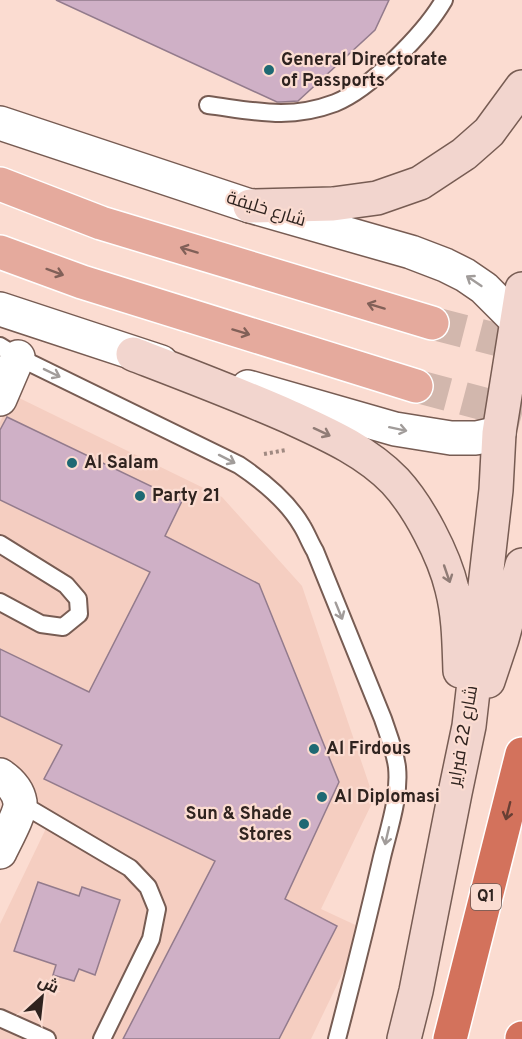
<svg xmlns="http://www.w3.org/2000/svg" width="522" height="1039" font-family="Overpass,Cairo,sans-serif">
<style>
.built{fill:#f5cec1}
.building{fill:#cfb0c6;stroke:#937b8c;stroke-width:1.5}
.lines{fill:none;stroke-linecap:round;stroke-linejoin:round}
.primary-tunnel{stroke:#d2b7ad;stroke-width:33;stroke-dasharray:33 16;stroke-linecap:butt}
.lane-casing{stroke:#775c53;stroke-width:20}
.street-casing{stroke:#775c53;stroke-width:36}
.secondary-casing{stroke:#775c53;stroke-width:36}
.primary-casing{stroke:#fff;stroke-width:36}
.highway-casing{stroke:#fff;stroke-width:36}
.path{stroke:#a08a82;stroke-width:4;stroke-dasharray:3 3;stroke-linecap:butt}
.lane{stroke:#fff;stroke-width:16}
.street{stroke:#fff;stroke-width:33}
.secondary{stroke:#f2d5ce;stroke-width:33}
.primary{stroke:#e5aa9d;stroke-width:33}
.highway{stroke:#d3725c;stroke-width:33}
.oneway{stroke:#816058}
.oneway2{stroke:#a19c9a}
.oneway3{stroke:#907c76}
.oneway4{stroke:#683f34}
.poi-dot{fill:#1e6973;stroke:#fbdcd1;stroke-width:2}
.labels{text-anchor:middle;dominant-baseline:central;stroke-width:4.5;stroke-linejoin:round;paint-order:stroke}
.shield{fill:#fbdcd1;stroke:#6c5a54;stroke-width:1.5}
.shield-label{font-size:16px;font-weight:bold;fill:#2f231f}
.poi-label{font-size:18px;font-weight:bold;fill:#2f231f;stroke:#fbdcd1;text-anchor:start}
.street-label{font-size:18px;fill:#2f231f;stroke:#fbdcd1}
</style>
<rect width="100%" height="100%" fill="#fbdcd1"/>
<path class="built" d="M13 395 222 497 302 586 374 799 321 909 364 929 311 1039H0V924L52 816 0 788V422Z"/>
<path class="building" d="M56 0H389L375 30 298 101 281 102H277Z
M7 417 182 501 165 536 259 584 339 782 285 899 337 926 279 1039H123L215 861 44 779 62 745 0 716V649L89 692 150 572 0 500V430Z
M38 882 79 896 82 887 120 900 95 975 79 969 74 981 53 975 56 965 14 951Z"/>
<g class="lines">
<path class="primary-tunnel" d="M432 323 522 346
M416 386 522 414"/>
<defs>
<path id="lane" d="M208 105C232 108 257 113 281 113 298 113 319 109 335 103 370 89 425 33 444 0
M0 346 18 357 239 465C263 481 287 500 302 526 307 534 310 543 315 551L383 719C388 734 395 751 397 767 400 797 389 828 382 857 368 918 353 978 337 1039
M0 544 66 585 78 599 79 614 63 627 41 624 0 602
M20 803 130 868 148 887 157 909 151 939 102 1039
M0 1018 47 1039"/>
<path id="street" d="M0 123 250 206 411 252 445 265 465 275 484 288 517 321
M0 309 161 362
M248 387 395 429 451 438H476L499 433
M0 399 18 357
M0 775C9 781 18 790 20 802 21 813 5 841 0 852"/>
<path id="secondary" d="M250 206 333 204 377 198 420 183 464 154 489 132 522 87
M133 354C185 374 238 394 290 417 327 434 366 451 395 481 419 507 444 555 452 589 459 616 459 644 460 671
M488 681 502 639 522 565
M404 1039 416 991 455 793 469 726 496 490 499 433 522 289"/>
<path id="primary" d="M0 184 101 223 432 323
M0 252 82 282 416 386"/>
<path id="highway" d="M450 1039 522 754
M522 1039V1038"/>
</defs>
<use href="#lane" class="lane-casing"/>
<use href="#street" class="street-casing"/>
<use href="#secondary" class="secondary-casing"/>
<use href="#primary" class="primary-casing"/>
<use href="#highway" class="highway-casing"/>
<path class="path" d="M264 454 286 450"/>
<use href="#lane" class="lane"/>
<use href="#street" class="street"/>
<use href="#secondary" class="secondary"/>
<use href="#primary" class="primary"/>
<use href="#highway" class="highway"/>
</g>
<defs><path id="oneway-shaft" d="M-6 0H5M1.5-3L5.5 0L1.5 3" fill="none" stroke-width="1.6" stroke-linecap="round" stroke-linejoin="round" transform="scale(1.5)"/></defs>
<g class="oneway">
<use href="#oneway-shaft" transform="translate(189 250) rotate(-163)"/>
<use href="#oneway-shaft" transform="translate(55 272) rotate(20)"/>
<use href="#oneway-shaft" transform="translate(376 306) rotate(-163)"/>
<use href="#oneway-shaft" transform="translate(241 332) rotate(17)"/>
</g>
<g class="oneway2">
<use href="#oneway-shaft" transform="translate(474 281) rotate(-146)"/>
<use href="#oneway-shaft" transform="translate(52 373) rotate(26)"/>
<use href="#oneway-shaft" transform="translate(398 429) rotate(12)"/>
<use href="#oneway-shaft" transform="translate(227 459) rotate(27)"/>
<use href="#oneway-shaft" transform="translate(339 611) rotate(68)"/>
<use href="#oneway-shaft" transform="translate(387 836) rotate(103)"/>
</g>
<g class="oneway3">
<use href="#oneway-shaft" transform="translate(322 432) rotate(25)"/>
<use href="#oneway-shaft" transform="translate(447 574) rotate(71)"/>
</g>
<use class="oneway4" href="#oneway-shaft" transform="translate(508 811) rotate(104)"/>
<g class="poi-dot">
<circle cx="269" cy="70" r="6"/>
<circle cx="72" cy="463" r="6"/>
<circle cx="140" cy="496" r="6"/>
<circle cx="314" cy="749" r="6"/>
<circle cx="322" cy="797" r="6"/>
<circle cx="304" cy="824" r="6"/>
</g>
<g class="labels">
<rect class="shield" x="471" y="884" width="30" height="26" rx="4.5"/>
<g class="shield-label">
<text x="486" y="897">Q1</text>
</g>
<g class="poi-label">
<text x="281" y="60">General Directorate<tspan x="281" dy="21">of Passports</tspan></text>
<text x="84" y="463">Al Salam</text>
<text x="152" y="496">Party 21</text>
<text x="326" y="749">Al Firdous</text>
<text x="334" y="797">Al Diplomasi</text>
<text x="292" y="814" text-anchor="end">Sun &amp; Shade<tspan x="292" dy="21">Stores</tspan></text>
</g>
<g class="street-label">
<text transform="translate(266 210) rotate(17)">شارع خليفة</text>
<text transform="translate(464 736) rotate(-80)">شارع 22 فبراير</text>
</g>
</g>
<g transform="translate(42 997) rotate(27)" stroke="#fbdcd1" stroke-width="4.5" paint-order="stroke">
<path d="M0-4.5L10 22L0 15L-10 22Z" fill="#2f231f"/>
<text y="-9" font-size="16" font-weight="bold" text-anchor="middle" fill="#2f231f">ش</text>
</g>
</svg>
